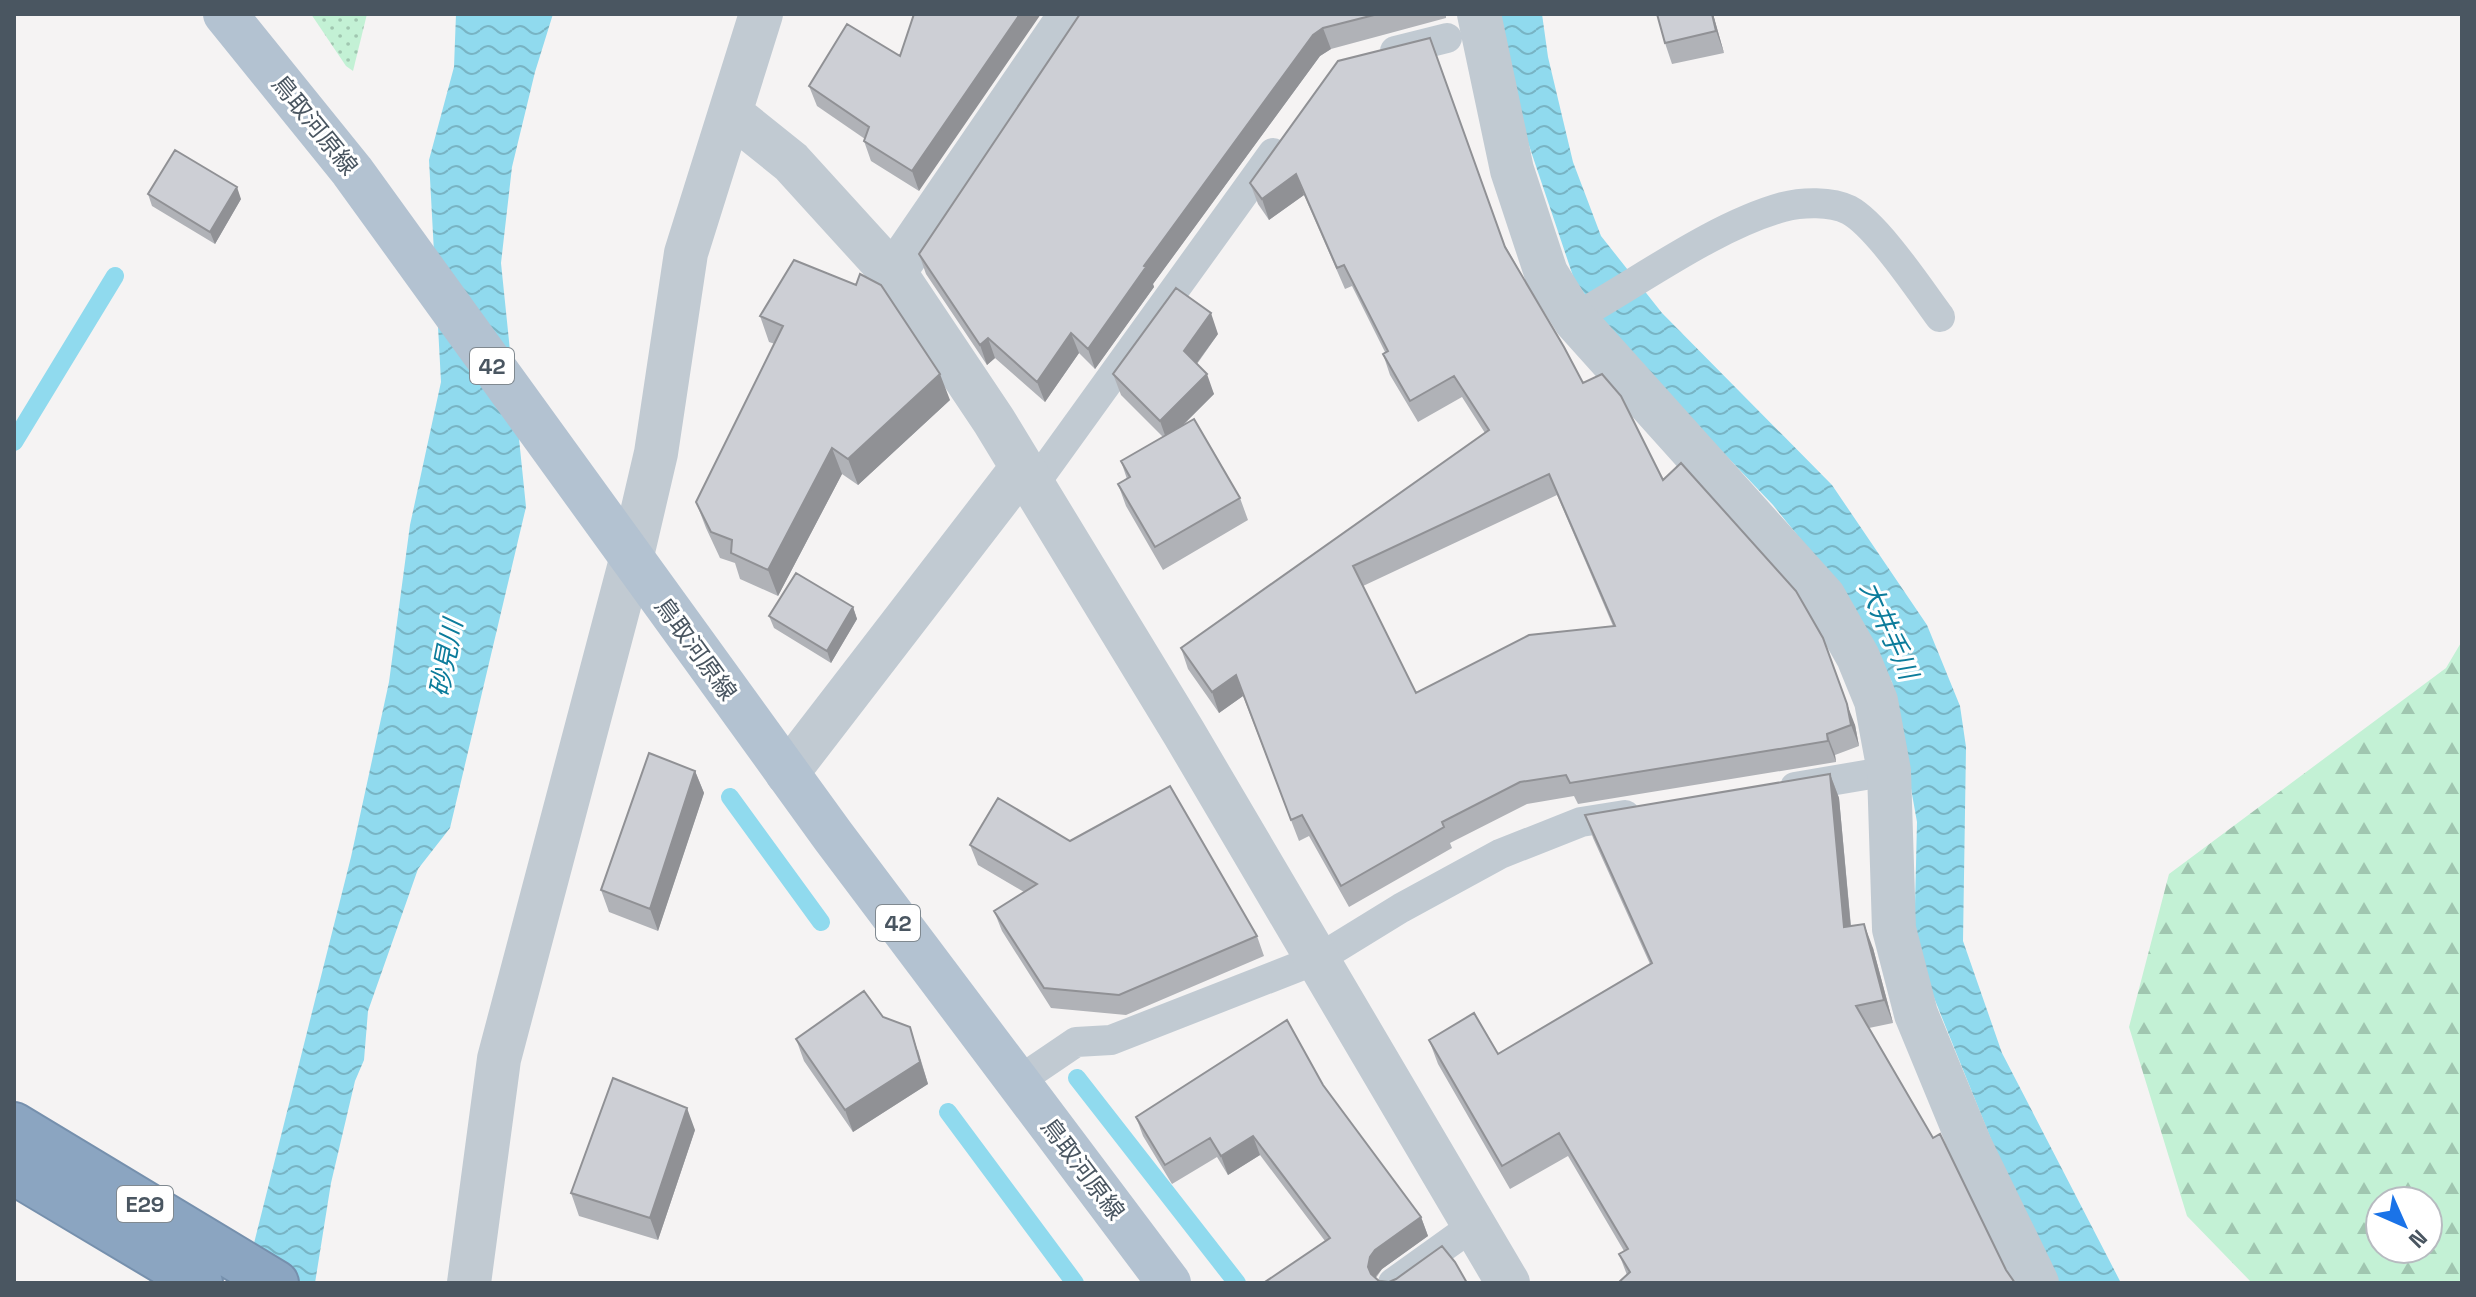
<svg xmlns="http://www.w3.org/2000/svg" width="2476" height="1297" font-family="'Space Grotesk','Noto Sans JP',sans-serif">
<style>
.grass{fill:url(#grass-dots)}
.forest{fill:url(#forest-firs);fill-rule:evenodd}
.water{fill:url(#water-waves)}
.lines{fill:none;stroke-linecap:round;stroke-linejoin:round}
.stream{stroke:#90daee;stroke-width:18}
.motorway-casing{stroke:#7690ad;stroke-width:48}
.service{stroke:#c1cad2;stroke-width:30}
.minor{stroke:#c1cad2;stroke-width:44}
.primary{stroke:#b3c2d1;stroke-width:44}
.motorway{stroke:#8ba5c1;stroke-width:44}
.wall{fill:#b0b2b7;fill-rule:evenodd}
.shaded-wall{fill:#909195}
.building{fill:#cdcfd5;stroke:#909195;stroke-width:2;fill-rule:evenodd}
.labels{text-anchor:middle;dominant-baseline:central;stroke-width:6;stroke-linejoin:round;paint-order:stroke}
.shield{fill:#fff;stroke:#808990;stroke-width:2}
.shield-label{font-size:22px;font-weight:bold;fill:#4a5661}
.street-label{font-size:24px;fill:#4a5661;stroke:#fff}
.water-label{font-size:26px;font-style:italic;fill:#0c7c9b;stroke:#fff}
</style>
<defs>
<pattern id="grass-dots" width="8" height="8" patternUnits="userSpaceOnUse" patternTransform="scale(2)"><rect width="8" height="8" fill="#c3f1d5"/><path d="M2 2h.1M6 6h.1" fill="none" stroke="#a0c6b0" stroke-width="1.8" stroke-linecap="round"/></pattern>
<pattern id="forest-firs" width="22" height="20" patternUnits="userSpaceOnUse" patternTransform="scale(2)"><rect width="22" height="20" fill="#c3f1d5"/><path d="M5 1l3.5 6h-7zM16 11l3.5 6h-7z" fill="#a0c6b0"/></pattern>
<pattern id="water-waves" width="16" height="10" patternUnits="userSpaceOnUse" patternTransform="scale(2)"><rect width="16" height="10" fill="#90daee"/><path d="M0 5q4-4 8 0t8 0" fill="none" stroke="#78b4c4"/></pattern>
</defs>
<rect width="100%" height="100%" fill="#f5f3f3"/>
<path class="grass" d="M311 14H367L353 71 346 66Z"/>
<path class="forest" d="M2462 641V1283H2252L2187 1216 2129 1027 2169 874 2446 668ZM2380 1201H2428V1249H2380Z"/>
<path class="water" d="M456 14H553L535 72 512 167 501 263 526 507 450 828 418 869 368 1011 364 1060 355 1081 331 1183 315 1283H244L351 857 389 682 410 525 441 382 429 160 454 67Z
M1497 14H1542L1548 57 1573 162 1601 236 1662 313 1832 485 1927 625 1960 706 1966 747 1963 941 2002 1053 2121 1283H2057L2007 1179 1914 948 1917 822 1892 682 1842 590 1773 505 1619 343 1574 279 1509 86Z"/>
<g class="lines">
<path class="stream" d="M14 442 115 276
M730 797 821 922
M1077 1078 1237 1283
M948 1112 1075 1283"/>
<defs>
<path id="motorway" d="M14 1125 276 1283
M14 1172 200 1283"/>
</defs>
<use href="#motorway" class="motorway-casing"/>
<path class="service" d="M1395 51 1447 38
M1588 310C1647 276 1718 225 1783 207 1802 202 1831 201 1849 210 1877 225 1920 290 1940 317
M1033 486 1273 153
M1795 787 1889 771
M1017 1082 1076 1042 1111 1040 1318 959 1401 908 1500 854 1581 822 1625 815
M1393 1283 1474 1225"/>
<path class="minor" d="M1479 14 1512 170 1546 273 1575 320 1824 597 1858 657 1876 701 1889 771 1894 929 1916 1014 1970 1145 2037 1283
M730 113 791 162 903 285 994 421 1184 733 1508 1283
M893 274 1071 14
M787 773 1021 469
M469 1283 499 1059 631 560 656 453 686 253 761 14"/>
<path class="primary" d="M225 14 352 171 833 836 1169 1283"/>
<use href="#motorway" class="motorway"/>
</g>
<path class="wall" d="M1080 14H1446V18L1331 49 1320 56 1153 284 1154 287 1095 369 1079 353 1045 402 995 358 987 365 926 274 919 254Z
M1657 14H1713L1724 53 1672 64 1665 43Z
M900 56 919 191 871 161 864 141 865 139 817 106 809 86Z
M1338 61 1506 247 1583 383 1663 480 1855 725 1859 746 1835 755 1836 762 1578 804 1574 796 1527 804 1450 843 1452 848 1349 907 1309 836 1299 841 1243 696 1219 713 1188 669 1181 648 1485 433 1462 397 1418 422 1390 375 1383 354 1385 352 1352 286 1345 289 1304 195 1269 220 1258 204 1250 183ZM1557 495 1613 626 1416 693 1363 586Z
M148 194 241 199 215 244 152 206Z
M760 316 950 400 858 485 842 474 778 596 740 579 735 563 720 558 706 528 696 502 775 344 769 342Z
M1218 334 1197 364 1214 394 1184 424 1240 498 1248 520 1163 570 1126 506 1118 484 1127 479 1121 461 1163 437 1121 395 1113 374Z
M853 607 857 619 831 663 774 628 769 616Z
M695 771 704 793 658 931 609 912 601 890Z
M1830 774 1839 798 1851 926 1873 948 1893 1023 1869 1028 1627 1275 1619 1254 1624 1251 1568 1156 1510 1189 1438 1064 1429 1040 1498 1054 1650 964 1593 838 1585 815Z
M1070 841 1257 936 1264 956 1126 1015 1051 1008 1002 931 994 911 1024 892 978 865 970 845Z
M796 1039 918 1050 928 1084 853 1132 804 1061Z
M1323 1085 1421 1217 1428 1236 1382 1269 1376 1278 1379 1281 1389 1282 1467 1283H1266L1325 1241 1260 1155 1228 1175 1217 1157 1172 1184 1143 1136 1136 1117Z
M695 1130 658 1240 579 1216 571 1193Z"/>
<path class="shaded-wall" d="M1020 14H1041L919 191 912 171Z
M1712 14H1713L1724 53 1716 31Z
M1323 28 1331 49 1320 56 1153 284 1154 287 1095 369 1088 349 1144 266 1313 35Z
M1296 174 1304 195 1269 220 1262 199Z
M237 187 241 199 215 244 210 232Z
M1211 313 1218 334 1191 371 1184 351Z
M1071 333 1079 353 1045 402 1037 382Z
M988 338 995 358 987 365 980 345Z
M940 374 950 400 858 485 848 459Z
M1207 374 1214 394 1167 441 1160 421Z
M832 448 842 474 778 596 768 570Z
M853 607 857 619 831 663 827 651Z
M1236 675 1243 696 1219 713 1212 692Z
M1847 704 1855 725 1859 746 1851 725Z
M1827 734 1835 755 1836 762 1828 741Z
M695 771 704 793 658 931 650 909Z
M1830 774 1839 798 1853 951 1844 927Z
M1864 924 1873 948 1893 1023 1884 1000Z
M910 1027 928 1084 853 1132 845 1110Z
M687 1108 695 1130 658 1240 650 1218Z
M1253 1136 1260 1155 1228 1175 1221 1156Z
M1421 1217 1428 1236 1382 1269 1376 1276V1283L1368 1267 1370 1257 1375 1250Z"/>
<path class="building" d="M914 14H1020L912 171 864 141 869 127 809 86 847 24 900 56Z
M1080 14H1378L1323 28 1313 35 1144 266 1146 267 1088 349 1071 333 1037 382 988 338 980 345 919 254Z
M1657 14H1712L1716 31 1665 43Z
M1430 38 1505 247 1564 347 1583 383 1602 374 1621 396 1663 480 1681 463 1796 591 1823 638 1847 704 1851 725 1827 734 1828 741 1570 783 1566 775 1520 782 1442 822 1444 827 1341 886 1302 815 1291 820 1236 675 1212 692 1181 648 1489 430 1454 376 1410 401 1383 354 1388 351 1344 265 1337 268 1296 174 1262 199 1250 183 1338 61ZM1549 474 1615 626 1529 635 1416 693 1353 566Z
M175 150 237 187 210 232 148 194Z
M794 260 856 285 860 274 881 285 940 374 848 459 832 448 768 570 731 553 732 540 711 532 696 502 783 326 760 316Z
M1176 288 1211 313 1184 351 1207 374 1160 421 1113 374Z
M1194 419 1240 498 1155 547 1118 484 1130 477 1121 461Z
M796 573 853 607 827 651 769 616Z
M649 753 695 771 650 909 601 890Z
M1830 774 1844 927 1864 924 1884 1000 1856 1006 1933 1138 1940 1134 2006 1270 2015 1283H1618L1630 1272 1619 1254 1628 1249 1559 1133 1502 1166 1429 1040 1474 1013 1498 1054 1652 963 1585 815Z
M1170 786 1257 936 1119 995 1044 988 994 911 1037 884 970 845 998 798 1070 841Z
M864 991 883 1017 910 1027 920 1062 845 1110 796 1039Z
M1287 1020 1323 1085 1421 1217 1375 1250 1370 1257 1368 1267 1371 1274 1379 1281 1389 1282 1396 1279 1442 1246 1455 1262 1467 1283H1266L1265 1282 1330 1238 1253 1136 1221 1156 1210 1138 1165 1165 1136 1117Z
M613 1078 687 1108 650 1218 571 1193Z"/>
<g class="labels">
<g class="shield">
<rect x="470" y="348" width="44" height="36" rx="6"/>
<rect x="876" y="905" width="44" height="36" rx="6"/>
<rect x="117" y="1186" width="56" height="36" rx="6"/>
</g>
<g class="shield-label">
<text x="492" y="366">42</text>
<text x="898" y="923">42</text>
<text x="145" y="1204">E29</text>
</g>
<g class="street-label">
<text transform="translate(315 125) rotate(51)">鳥取河原線</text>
<text transform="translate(696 649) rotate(54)">鳥取河原線</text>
<text transform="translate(1083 1169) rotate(53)">鳥取河原線</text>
</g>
<g class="water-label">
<text transform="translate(1889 630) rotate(66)">大井手川</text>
<text transform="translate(446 658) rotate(-79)">砂見川</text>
</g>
</g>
<rect width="2476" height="1297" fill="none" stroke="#4a5661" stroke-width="32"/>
<g transform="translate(2404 1225) rotate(135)"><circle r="38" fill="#ffffff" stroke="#b7bbc0" stroke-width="2"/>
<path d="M0-6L14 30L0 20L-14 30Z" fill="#1a73e8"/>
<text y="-12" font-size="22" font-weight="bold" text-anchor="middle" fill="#4a5661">N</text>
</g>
</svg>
